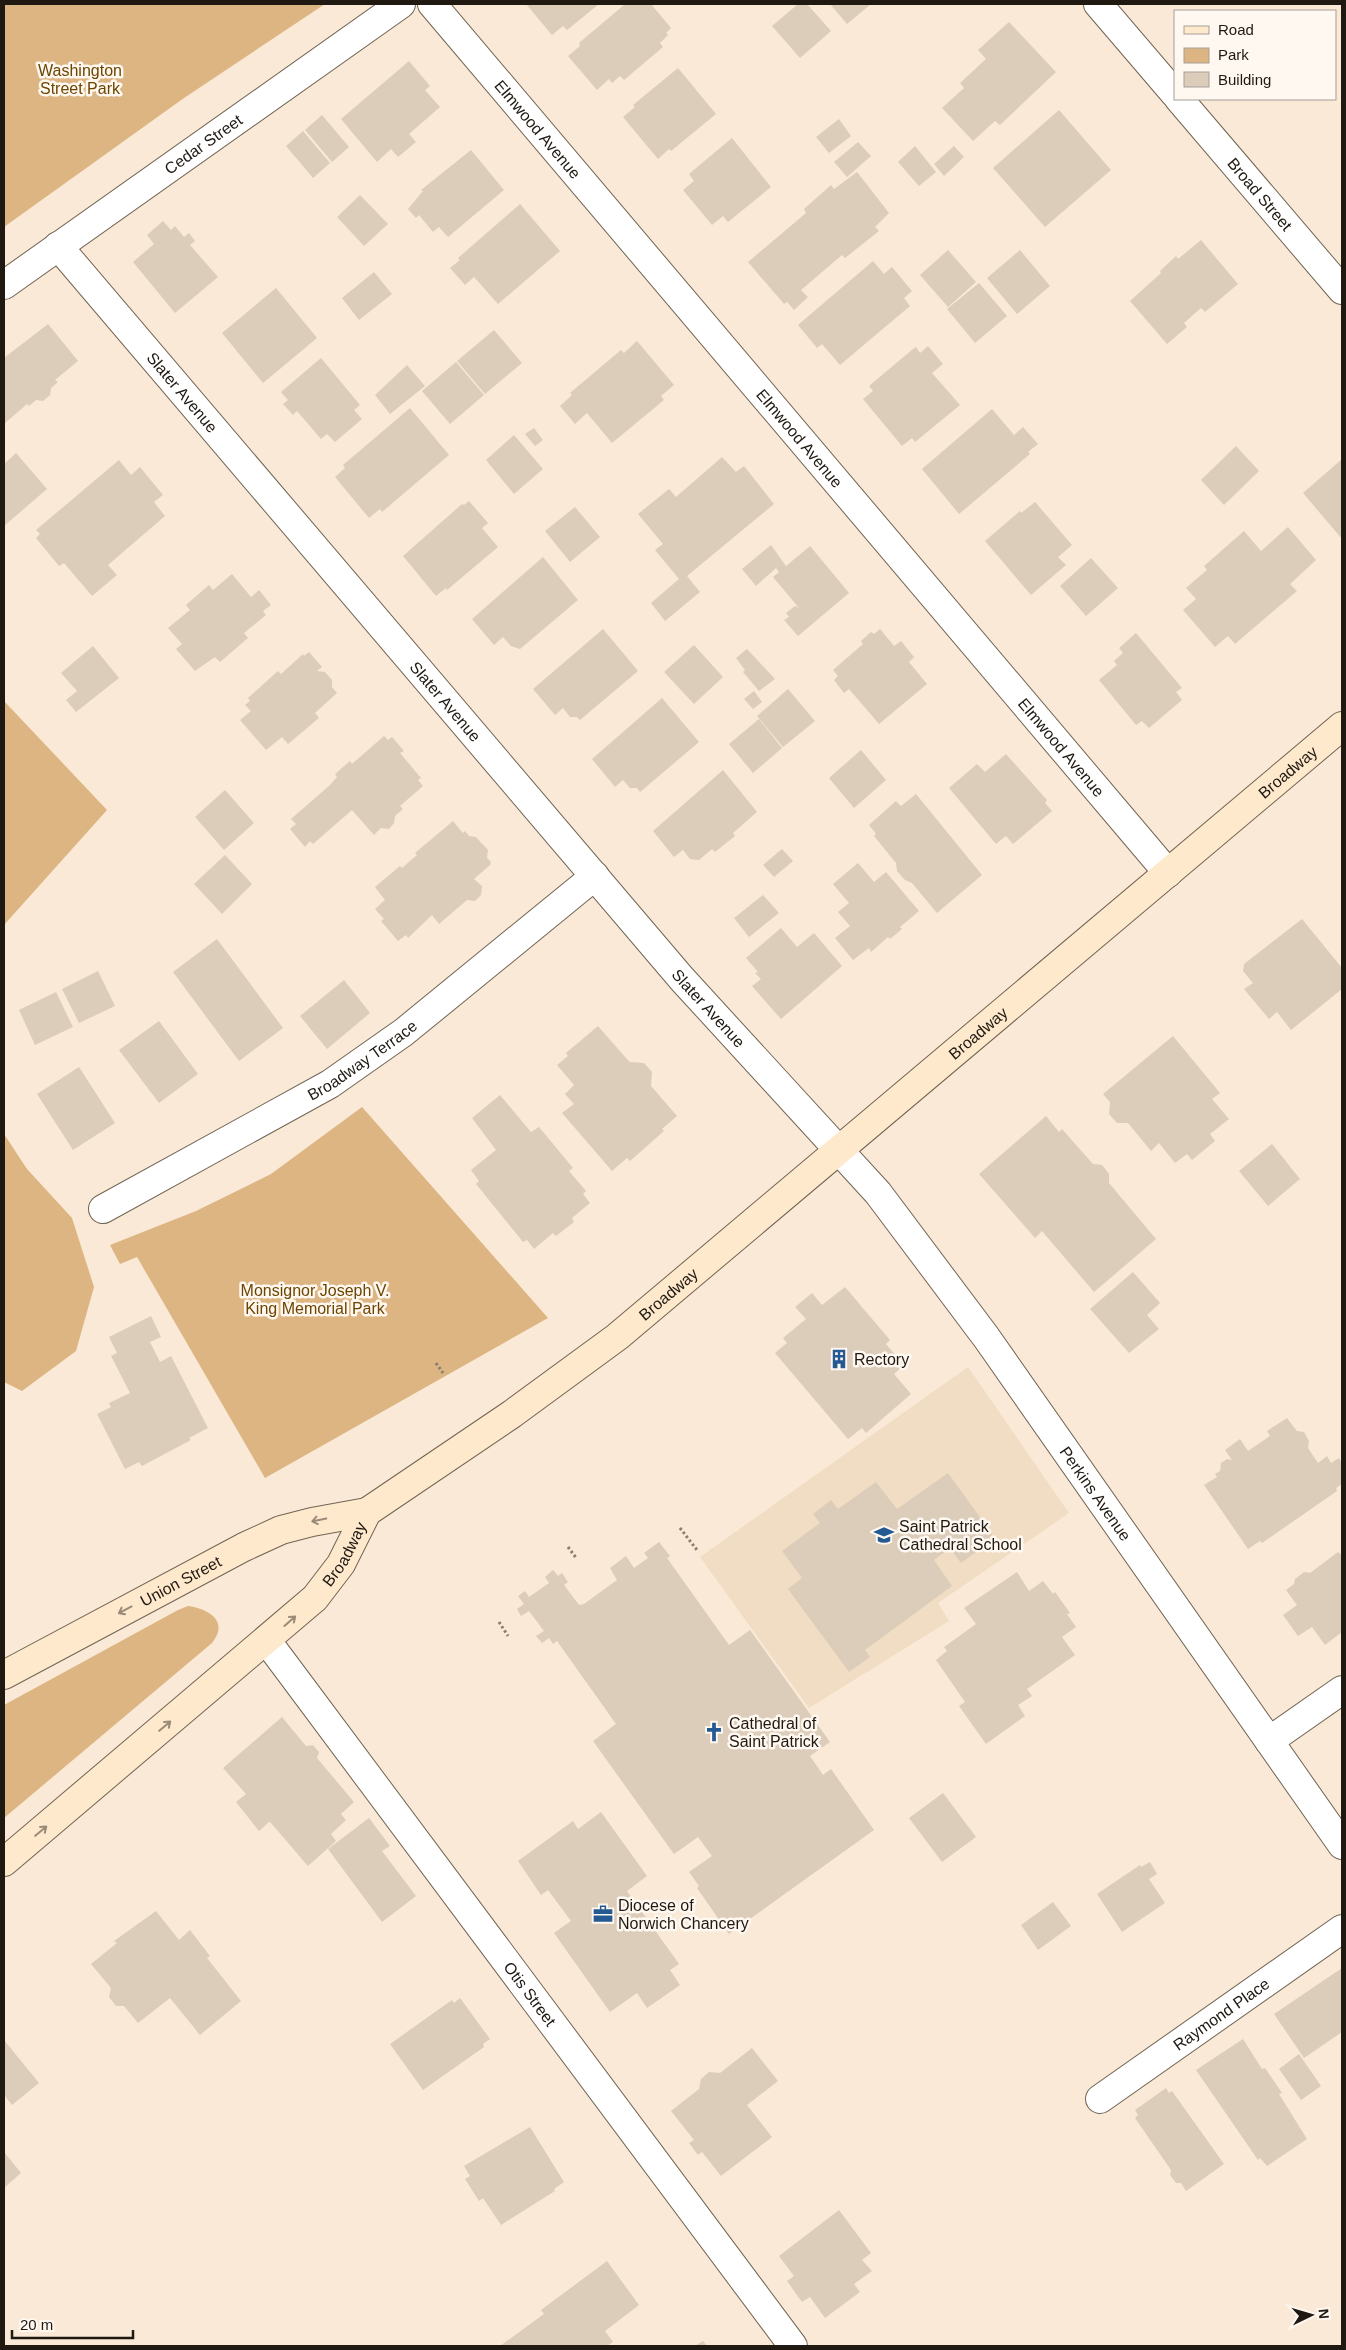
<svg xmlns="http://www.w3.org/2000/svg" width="1346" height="2350" font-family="Arial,sans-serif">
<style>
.built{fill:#f1ddc3}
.green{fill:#ddb582}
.building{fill:#dcccba}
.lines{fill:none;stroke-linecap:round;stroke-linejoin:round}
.minor-casing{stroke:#716453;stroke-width:30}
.secondary-casing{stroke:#716453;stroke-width:30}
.path{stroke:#897e71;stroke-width:3;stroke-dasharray:2.5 2.5;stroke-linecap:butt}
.minor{stroke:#fff;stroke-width:28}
.secondary{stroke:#ffe9cc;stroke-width:28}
.oneway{stroke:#9a8b78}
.labels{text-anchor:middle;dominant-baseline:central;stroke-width:5;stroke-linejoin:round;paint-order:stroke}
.park-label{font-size:16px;fill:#6c4500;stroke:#fff8f1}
.street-label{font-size:16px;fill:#1f1912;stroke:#fff8f1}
.poi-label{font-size:16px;fill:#1f1912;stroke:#fff8f1;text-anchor:start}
</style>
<rect width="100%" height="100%" fill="#f9e9d6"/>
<path class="built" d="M968 1367 1069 1513 938 1603 949 1621 809 1708 700 1557Z"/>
<path class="green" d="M4 4H325L184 98 4 227Z
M4 701 107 810 4 925Z
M362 1107 548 1318 265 1478 137 1257 120 1264 110 1245 196 1211 271 1174Z
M4 1134 27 1169 72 1218 94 1287 76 1351 22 1391 4 1382Z
M188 1606C210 1609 229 1622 212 1643L4 1818V1705L178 1610Z"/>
<path class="building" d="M526 4H599L567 30 563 26 552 35Z
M625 4H651L671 28 666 33 668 35 660 43 663 47 624 80 620 76 612 83 609 79 597 90 568 56 580 46 579 43Z
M798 4H807L831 31 800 58 772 26Z
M830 4H871L847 24Z
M1009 22 1056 72 1000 125 995 121 973 141 942 108 964 88 960 83 986 59 978 50Z
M409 61 430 86 425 90 440 107 409 134 416 142 398 157 391 149 377 162 341 119Z
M678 68 716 114 671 151 669 149 658 159 623 117 635 107 633 105Z
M1059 110 1111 170 1045 227 993 168Z
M322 115 349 147 332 162 305 130Z
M839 119 851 136 829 153 816 137Z
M303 131 330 163 313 178 286 146Z
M732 138 771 187 728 222 723 216 712 225 683 190 694 181 689 174Z
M858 142 871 156 847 177 834 162Z
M915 146 936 172 919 186 898 162Z
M954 146 964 157 944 176 934 164Z
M471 150 504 190 448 237 439 227 433 232 419 215 416 218 408 209 423 191 421 190Z
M857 172 889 213 875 227 879 231 845 258 842 255 801 290 808 297 794 310 787 302 784 304 748 262 806 213 804 209 831 185 834 189Z
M360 195 388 224 364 246 337 217Z
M520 204 560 251 498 304 474 277 465 285 450 268 460 260 458 258Z
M163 221 171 230 175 226 184 237 189 233 195 241 190 245 218 277 175 313 133 262 154 244 147 235Z
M1201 240 1238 284 1205 312 1201 308 1184 323 1187 327 1167 344 1130 301 1161 273 1160 271 1176 256 1178 259Z
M948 250 976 282 948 307 920 275Z
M1020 250 1050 286 1017 314 987 278Z
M873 261 884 274 892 267 912 291 904 298 910 306 840 365 822 344 817 348 798 325Z
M374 272 392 294 359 320 342 298Z
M979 283 1007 316 975 343 947 309Z
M276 288 317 338 263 383 222 333Z
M48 324 78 361 55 380 58 382 51 388 50 395 43 401 36 400 29 406 27 404 4 424V358Z
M494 330 522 363 485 394 457 361Z
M637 341 674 385 661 396 664 400 612 443 587 413 575 424 560 406 572 395 570 393 621 350 624 353Z
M928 346 943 364 932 373 960 405 915 442 912 438 902 446 863 399 873 391 869 386 913 349 916 347 920 353Z
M321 358 360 405 354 410 362 419 335 442 327 434 321 439 297 411 293 415 283 404 288 400 281 392Z
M456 362 484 395 450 424 422 391Z
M407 365 425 386 390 414 375 395Z
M410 408 449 455 382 512 380 509 369 518 335 477 345 468 343 465Z
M992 409 1014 435 1023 427 1038 444 1028 452 1030 454 959 514 922 469Z
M534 428 543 440 535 446 525 434Z
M514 435 543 469 514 494 486 460Z
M1236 446 1259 471 1224 505 1201 480Z
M16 453 47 489 4 526V464Z
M722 457 736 472 744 466 774 504 687 576 700 592 665 621 651 603 679 579 655 550 663 544 638 514 669 489 676 497Z
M1342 459V539L1303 493Z
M119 460 131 475 140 467 163 495 154 502 165 516 108 565 117 575 92 596 64 563 59 566 36 538 40 534 36 530Z
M469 501 488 523 482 528 498 547 447 590 446 588 436 596 403 556 462 504 464 505Z
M1035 502 1072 545 1058 557 1066 565 1031 595 985 541 1020 511 1021 513Z
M575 507 600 537 570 562 545 531Z
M1288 527 1316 560 1290 584 1297 591 1235 644 1228 636 1215 647 1183 610 1196 599 1186 588 1207 570 1204 566 1244 531 1261 551Z
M771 545 786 566 810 546 849 593 798 636 784 620 789 617 786 613 795 606 799 608 773 577 779 572 776 568 756 586 742 569Z
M543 557 578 600 520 649 511 646 503 637 494 645 472 619Z
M1091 558 1118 588 1086 616 1060 586Z
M232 574 251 597 259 590 271 605 263 611 266 615 244 633 248 638 220 662 215 657 195 671 176 649 182 644 168 628 190 610 186 605 209 585 213 590Z
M603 629 638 671 580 720 577 717H570L563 708 555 715 533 689Z
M880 629 894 646 901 641 914 657 909 662 927 684 879 724 849 689 844 693 834 680 838 676 833 670 863 644 861 641 871 632 874 634Z
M1136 633 1182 688 1176 692 1182 700 1149 728 1142 721 1136 725 1099 680 1117 665 1114 661 1123 653 1119 648Z
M694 645 723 677 694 704 664 672Z
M93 646 119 678 76 712 66 700 77 691 61 673Z
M747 649 775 679 759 691 743 672 745 670 736 658Z
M309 652 322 667 317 671 325 672 332 680V687L337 693 315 713 319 718 288 744 282 737 266 750 240 720 251 711 245 705 250 701 248 698 278 671 281 674 303 654 304 656Z
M788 689 815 721 783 747 757 716Z
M754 691 762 702 753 709 744 699Z
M662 698 699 742 640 792 637 788H630L623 780 615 787 592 759Z
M759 719 782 748 753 773 729 744Z
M384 736 388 740 392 737 404 751 400 753 421 778 418 780 423 786 400 806 403 809 395 816 394 823 389 829 381 828 374 835 352 810 313 844 310 841 305 847 290 829 296 824 291 819 330 785 337 777 335 774 350 761 352 764Z
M861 750 886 780 854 808 829 778Z
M1006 754 1047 800 1045 803 1052 811 1013 844 1006 836 996 844 949 788 977 764 985 772Z
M723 770 757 812 733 833 735 836 715 852 712 849 699 860 690 859 683 850 674 857 653 831Z
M225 790 254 823 224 850 195 817Z
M916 794 982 875 937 913 912 883 905 880 897 871 896 863 874 836 876 834 869 825 896 801 901 806Z
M453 821 463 833 465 831 469 836 476 837 488 850 487 858 491 862 490 865 474 879 482 886 481 895 475 901 467 900 439 924 432 915 408 938 406 935 398 941 381 921 384 919 375 909 385 900 375 887 400 866 402 868 417 855 415 853Z
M782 849 793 861 774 877 763 865Z
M225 855 252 884 222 914 194 884Z
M858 863 874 882 886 872 919 911 900 927 902 929 890 939 888 937 871 952 869 948 853 960 835 938 850 926 838 912 849 903 833 884Z
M763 895 779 913 749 937 734 918Z
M1302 919 1342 968V989L1291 1030 1277 1012 1269 1019 1244 989 1253 983 1243 971 1244 964Z
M781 928 797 947 814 933 842 966 781 1019 752 986 761 979 755 973 758 972 746 958Z
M217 939 283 1028 239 1061 173 972Z
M98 971 115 1006 79 1023 62 989Z
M344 980 370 1013 327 1049 300 1016Z
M56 992 73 1027 35 1045 19 1010Z
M159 1021 198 1074 159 1103 119 1050Z
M598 1026 626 1058 630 1062 644 1063 652 1072 651 1086 677 1116 662 1129 664 1131 630 1161 627 1158 612 1171 562 1113 574 1104 565 1094 574 1085 557 1065 568 1056 566 1053Z
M1173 1036 1220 1093 1212 1099 1229 1119 1210 1134 1215 1141 1192 1160 1187 1154 1175 1163 1159 1143 1151 1151 1128 1123H1117L1109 1114 1110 1102 1103 1094Z
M79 1067 115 1123 73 1150 37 1094Z
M500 1095 531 1132 539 1127 573 1168 569 1171 586 1191 583 1194 590 1203 572 1218 574 1222 556 1236 553 1233 534 1249 527 1240 523 1242 476 1184 479 1181 471 1170 496 1150 472 1118Z
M1046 1116 1059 1132 1062 1129 1093 1164 1102 1165 1109 1174V1183L1156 1239 1094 1292 1042 1231 1035 1238 979 1174Z
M1272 1144 1300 1179 1268 1206 1239 1171Z
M1133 1272 1160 1303 1147 1315 1159 1329 1129 1353 1090 1309Z
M845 1287 890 1340 886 1344 904 1365 894 1374 911 1394 866 1433 862 1428 848 1439 775 1353 787 1343 783 1338 806 1319 795 1307 812 1293 822 1305Z
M151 1316 161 1337 150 1342 160 1362 171 1356 208 1428 189 1438 191 1440 142 1466 139 1462 125 1469 97 1414 111 1407 109 1403 130 1393 111 1356 117 1353 109 1337Z
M1287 1418 1297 1431 1304 1432 1309 1441 1308 1448 1318 1463 1327 1456 1331 1463 1339 1458 1342 1463V1484L1336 1488 1337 1491 1262 1543 1260 1541 1248 1549 1204 1485 1217 1477 1215 1474 1220 1471 1221 1463 1227 1459 1232 1460 1225 1450 1240 1439 1248 1451 1270 1436 1267 1431Z
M948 1473 995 1538 961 1563 950 1548 934 1560 952 1586 865 1650 870 1657 849 1672 788 1589 802 1578 782 1551 820 1523 813 1514 831 1500 838 1509 876 1482 897 1509Z
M659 1542 670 1556 667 1558 729 1645 750 1630 830 1742 810 1756 823 1775 831 1769 874 1830 729 1934 697 1888 699 1886 689 1872 712 1856 698 1837 674 1854 593 1741 616 1724 557 1641 553 1644 549 1638 542 1643 536 1636 544 1631 529 1611 521 1616 517 1609 524 1604 518 1596 525 1591 529 1597 549 1583 545 1577 553 1570 558 1576 562 1573 568 1582 564 1585 579 1605 584 1604 617 1580 610 1568 626 1556 634 1568 648 1558 644 1553Z
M1338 1552 1342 1555V1632L1325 1645 1312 1627 1298 1636 1283 1615 1297 1605 1286 1590 1294 1584 1295 1579 1304 1572 1310 1573Z
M1017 1572 1029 1591 1043 1581 1053 1594 1055 1592 1070 1613 1067 1614 1076 1627 1062 1637 1075 1655 1027 1689 1032 1696 1018 1705 1025 1716 986 1744 959 1706 965 1702 936 1660 947 1651 944 1647 976 1624 964 1608Z
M282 1717 306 1746 313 1745 319 1752 317 1758 354 1802 341 1814 346 1820 331 1834 336 1841 308 1866 271 1823 269 1822 259 1831 236 1802 246 1794 223 1768Z
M943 1793 976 1837 942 1862 909 1818Z
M601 1812 647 1876 627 1891 679 1964 670 1970 680 1985 647 2008 637 1993 610 2012 554 1933 571 1921 548 1890 541 1895 518 1861 573 1821 578 1829Z
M369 1818 390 1846 382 1851 416 1896 382 1922 328 1849Z
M1150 1862 1157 1874 1149 1879 1165 1903 1122 1932 1097 1894 1140 1865 1141 1867Z
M1053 1902 1071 1926 1038 1950 1021 1925Z
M156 1911 179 1940 190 1930 210 1956 207 1958 241 2001 200 2035 170 1998 138 2023 124 2006H116L109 1997 111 1988 91 1964 117 1943 114 1941Z
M1342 1968V2032L1304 2058 1274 2014Z
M460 1998 490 2039 483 2044 484 2047 423 2090 390 2044 452 2000 454 2003Z
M1243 2039 1262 2069 1265 2068 1282 2093 1279 2094 1307 2139 1267 2166 1260 2158 1258 2160 1196 2070Z
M4 2040 39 2083 12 2105 4 2095Z
M752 2048 778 2081 747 2105 772 2137 721 2176 702 2152 698 2155 689 2143 694 2140 671 2111 699 2089 701 2079 709 2072 720 2073Z
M1299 2054 1321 2086 1301 2100 1279 2069Z
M1166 2088 1169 2093 1172 2091 1224 2164 1186 2191 1181 2183H1176L1170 2175 1171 2170 1135 2118 1138 2115 1135 2110Z
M530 2127 564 2182 554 2189 555 2191 501 2225 483 2198 479 2201 465 2179 470 2176 464 2166Z
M4 2152 21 2173 5 2187 4 2186Z
M839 2210 871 2253 862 2260 872 2271 854 2284 860 2292 825 2318 810 2297 802 2302 787 2281 794 2276 779 2256Z
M607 2261 639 2305 605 2331 613 2342 607 2346H500L544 2314 541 2310Z
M703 2341 707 2346H695Z"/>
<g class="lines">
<defs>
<g id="minor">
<path id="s1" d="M432 4 1168 873"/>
<path d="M1098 4 1175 94"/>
<path id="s2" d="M1179 99 1342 290"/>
<path id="s3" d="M58 246 682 979 878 1193 986 1337 1342 1845"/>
<path id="s4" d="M4 285 401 4"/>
<path id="s5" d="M103 1209 330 1084 404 1032 595 876"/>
<path id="s6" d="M267 1641 793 2346"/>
<path d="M1269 1741 1342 1690"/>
<path id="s7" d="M1100 2099 1342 1929"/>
</g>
<g id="secondary">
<path id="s8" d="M4 1675 244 1547 281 1530 312 1522 367 1512"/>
<path id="s9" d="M4 1862 315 1598 341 1564 367 1512 512 1414 617 1337 1342 726"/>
</g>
</defs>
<use href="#minor" class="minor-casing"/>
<use href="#secondary" class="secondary-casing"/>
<path class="path" d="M436 1363 443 1373
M680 1528 697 1550
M568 1547 577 1559
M499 1622 508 1636"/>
<use href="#minor" class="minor"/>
<use href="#secondary" class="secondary"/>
</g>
<defs><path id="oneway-shaft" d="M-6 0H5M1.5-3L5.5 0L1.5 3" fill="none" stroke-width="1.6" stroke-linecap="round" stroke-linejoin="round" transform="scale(1.25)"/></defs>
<g class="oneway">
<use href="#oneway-shaft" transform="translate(319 1520) rotate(169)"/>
<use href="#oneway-shaft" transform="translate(125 1610) rotate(152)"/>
<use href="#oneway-shaft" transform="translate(290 1621) rotate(-41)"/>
<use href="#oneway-shaft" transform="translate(165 1726) rotate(-40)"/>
<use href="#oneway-shaft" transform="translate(41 1831) rotate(-40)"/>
</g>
<defs>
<symbol id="building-bare" viewBox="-9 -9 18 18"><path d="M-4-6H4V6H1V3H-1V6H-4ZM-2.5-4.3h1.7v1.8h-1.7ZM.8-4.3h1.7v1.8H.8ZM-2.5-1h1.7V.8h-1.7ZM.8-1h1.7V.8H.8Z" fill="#245992" stroke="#fff8f1" stroke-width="2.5" paint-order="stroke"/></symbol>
<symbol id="school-bare" viewBox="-9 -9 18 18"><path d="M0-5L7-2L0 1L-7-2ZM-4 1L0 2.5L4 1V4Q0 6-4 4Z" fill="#245992" stroke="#fff8f1" stroke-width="2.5" paint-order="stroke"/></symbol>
<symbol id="church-bare" viewBox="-9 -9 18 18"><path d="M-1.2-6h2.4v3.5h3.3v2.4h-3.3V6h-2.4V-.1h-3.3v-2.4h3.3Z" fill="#245992" stroke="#fff8f1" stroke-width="2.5" paint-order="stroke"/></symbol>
<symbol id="office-bare" viewBox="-9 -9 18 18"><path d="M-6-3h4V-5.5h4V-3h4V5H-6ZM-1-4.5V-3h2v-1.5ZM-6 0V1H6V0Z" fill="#245992" stroke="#fff8f1" stroke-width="2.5" paint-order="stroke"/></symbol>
</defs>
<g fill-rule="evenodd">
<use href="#building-bare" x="825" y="1345" width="28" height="28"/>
<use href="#school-bare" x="870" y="1521" width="28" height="28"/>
<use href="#church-bare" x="700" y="1718" width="28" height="28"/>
<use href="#office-bare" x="589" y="1900" width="28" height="28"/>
</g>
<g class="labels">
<g class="park-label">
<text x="80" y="70">Washington<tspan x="80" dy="18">Street Park</tspan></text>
<text x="315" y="1290">Monsignor Joseph V.<tspan x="315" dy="18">King Memorial Park</tspan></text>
</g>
<g class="street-label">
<text stroke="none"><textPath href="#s1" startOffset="164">Elmwood Avenue</textPath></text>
<text stroke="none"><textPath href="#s4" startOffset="244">Cedar Street</textPath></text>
<text stroke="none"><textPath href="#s2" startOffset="125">Broad Street</textPath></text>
<text stroke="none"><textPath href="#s3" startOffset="192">Slater Avenue</textPath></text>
<text stroke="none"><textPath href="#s1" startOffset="569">Elmwood Avenue</textPath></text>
<text stroke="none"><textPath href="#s3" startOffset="598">Slater Avenue</textPath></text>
<text stroke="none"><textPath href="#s1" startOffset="974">Elmwood Avenue</textPath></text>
<text stroke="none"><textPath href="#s9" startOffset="1691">Broadway</textPath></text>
<text stroke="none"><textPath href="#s3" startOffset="1002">Slater Avenue</textPath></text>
<text stroke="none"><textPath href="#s9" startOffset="1286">Broadway</textPath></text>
<text stroke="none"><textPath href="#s5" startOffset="299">Broadway Terrace</textPath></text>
<text stroke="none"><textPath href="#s9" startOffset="881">Broadway</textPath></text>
<text stroke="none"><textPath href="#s3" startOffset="1624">Perkins Avenue</textPath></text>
<text stroke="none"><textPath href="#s9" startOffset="461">Broadway</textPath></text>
<text stroke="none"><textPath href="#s8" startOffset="200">Union Street</textPath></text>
<text stroke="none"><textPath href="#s6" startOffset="440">Otis Street</textPath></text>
<text stroke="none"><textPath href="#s7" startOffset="148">Raymond Place</textPath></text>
</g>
<g class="poi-label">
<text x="854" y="1359">Rectory</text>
<text x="899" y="1526">Saint Patrick<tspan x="899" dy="18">Cathedral School</tspan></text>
<text x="729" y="1723">Cathedral of<tspan x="729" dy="18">Saint Patrick</tspan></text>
<text x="618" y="1905">Diocese of<tspan x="618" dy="18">Norwich Chancery</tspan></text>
</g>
</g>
<rect width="1346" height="2350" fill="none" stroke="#1f1912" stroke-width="10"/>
<rect x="1174" y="10" width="162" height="90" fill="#fff8f1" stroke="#a59f98"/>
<rect x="1184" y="26" width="25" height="8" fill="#ffe9cc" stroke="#a59f98"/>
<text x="1218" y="35" font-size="15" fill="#1f1912">Road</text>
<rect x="1184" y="48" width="25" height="15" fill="#ddb582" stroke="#a59f98"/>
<text x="1218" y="60" font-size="15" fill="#1f1912">Park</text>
<rect x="1184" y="72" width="25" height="15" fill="#dcccba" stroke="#a59f98"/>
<text x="1218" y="85" font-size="15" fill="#1f1912">Building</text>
<g transform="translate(1311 2315) rotate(85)" stroke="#fff8f1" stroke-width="4" paint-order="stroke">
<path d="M0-4L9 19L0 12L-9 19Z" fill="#1f1912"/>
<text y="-8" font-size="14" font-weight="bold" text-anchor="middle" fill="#1f1912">N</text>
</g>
<path d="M12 2330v8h121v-8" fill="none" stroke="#1f1912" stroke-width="2.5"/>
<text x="20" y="2330" font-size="15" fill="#1f1912" stroke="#fff8f1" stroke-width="4" paint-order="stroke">20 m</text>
</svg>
